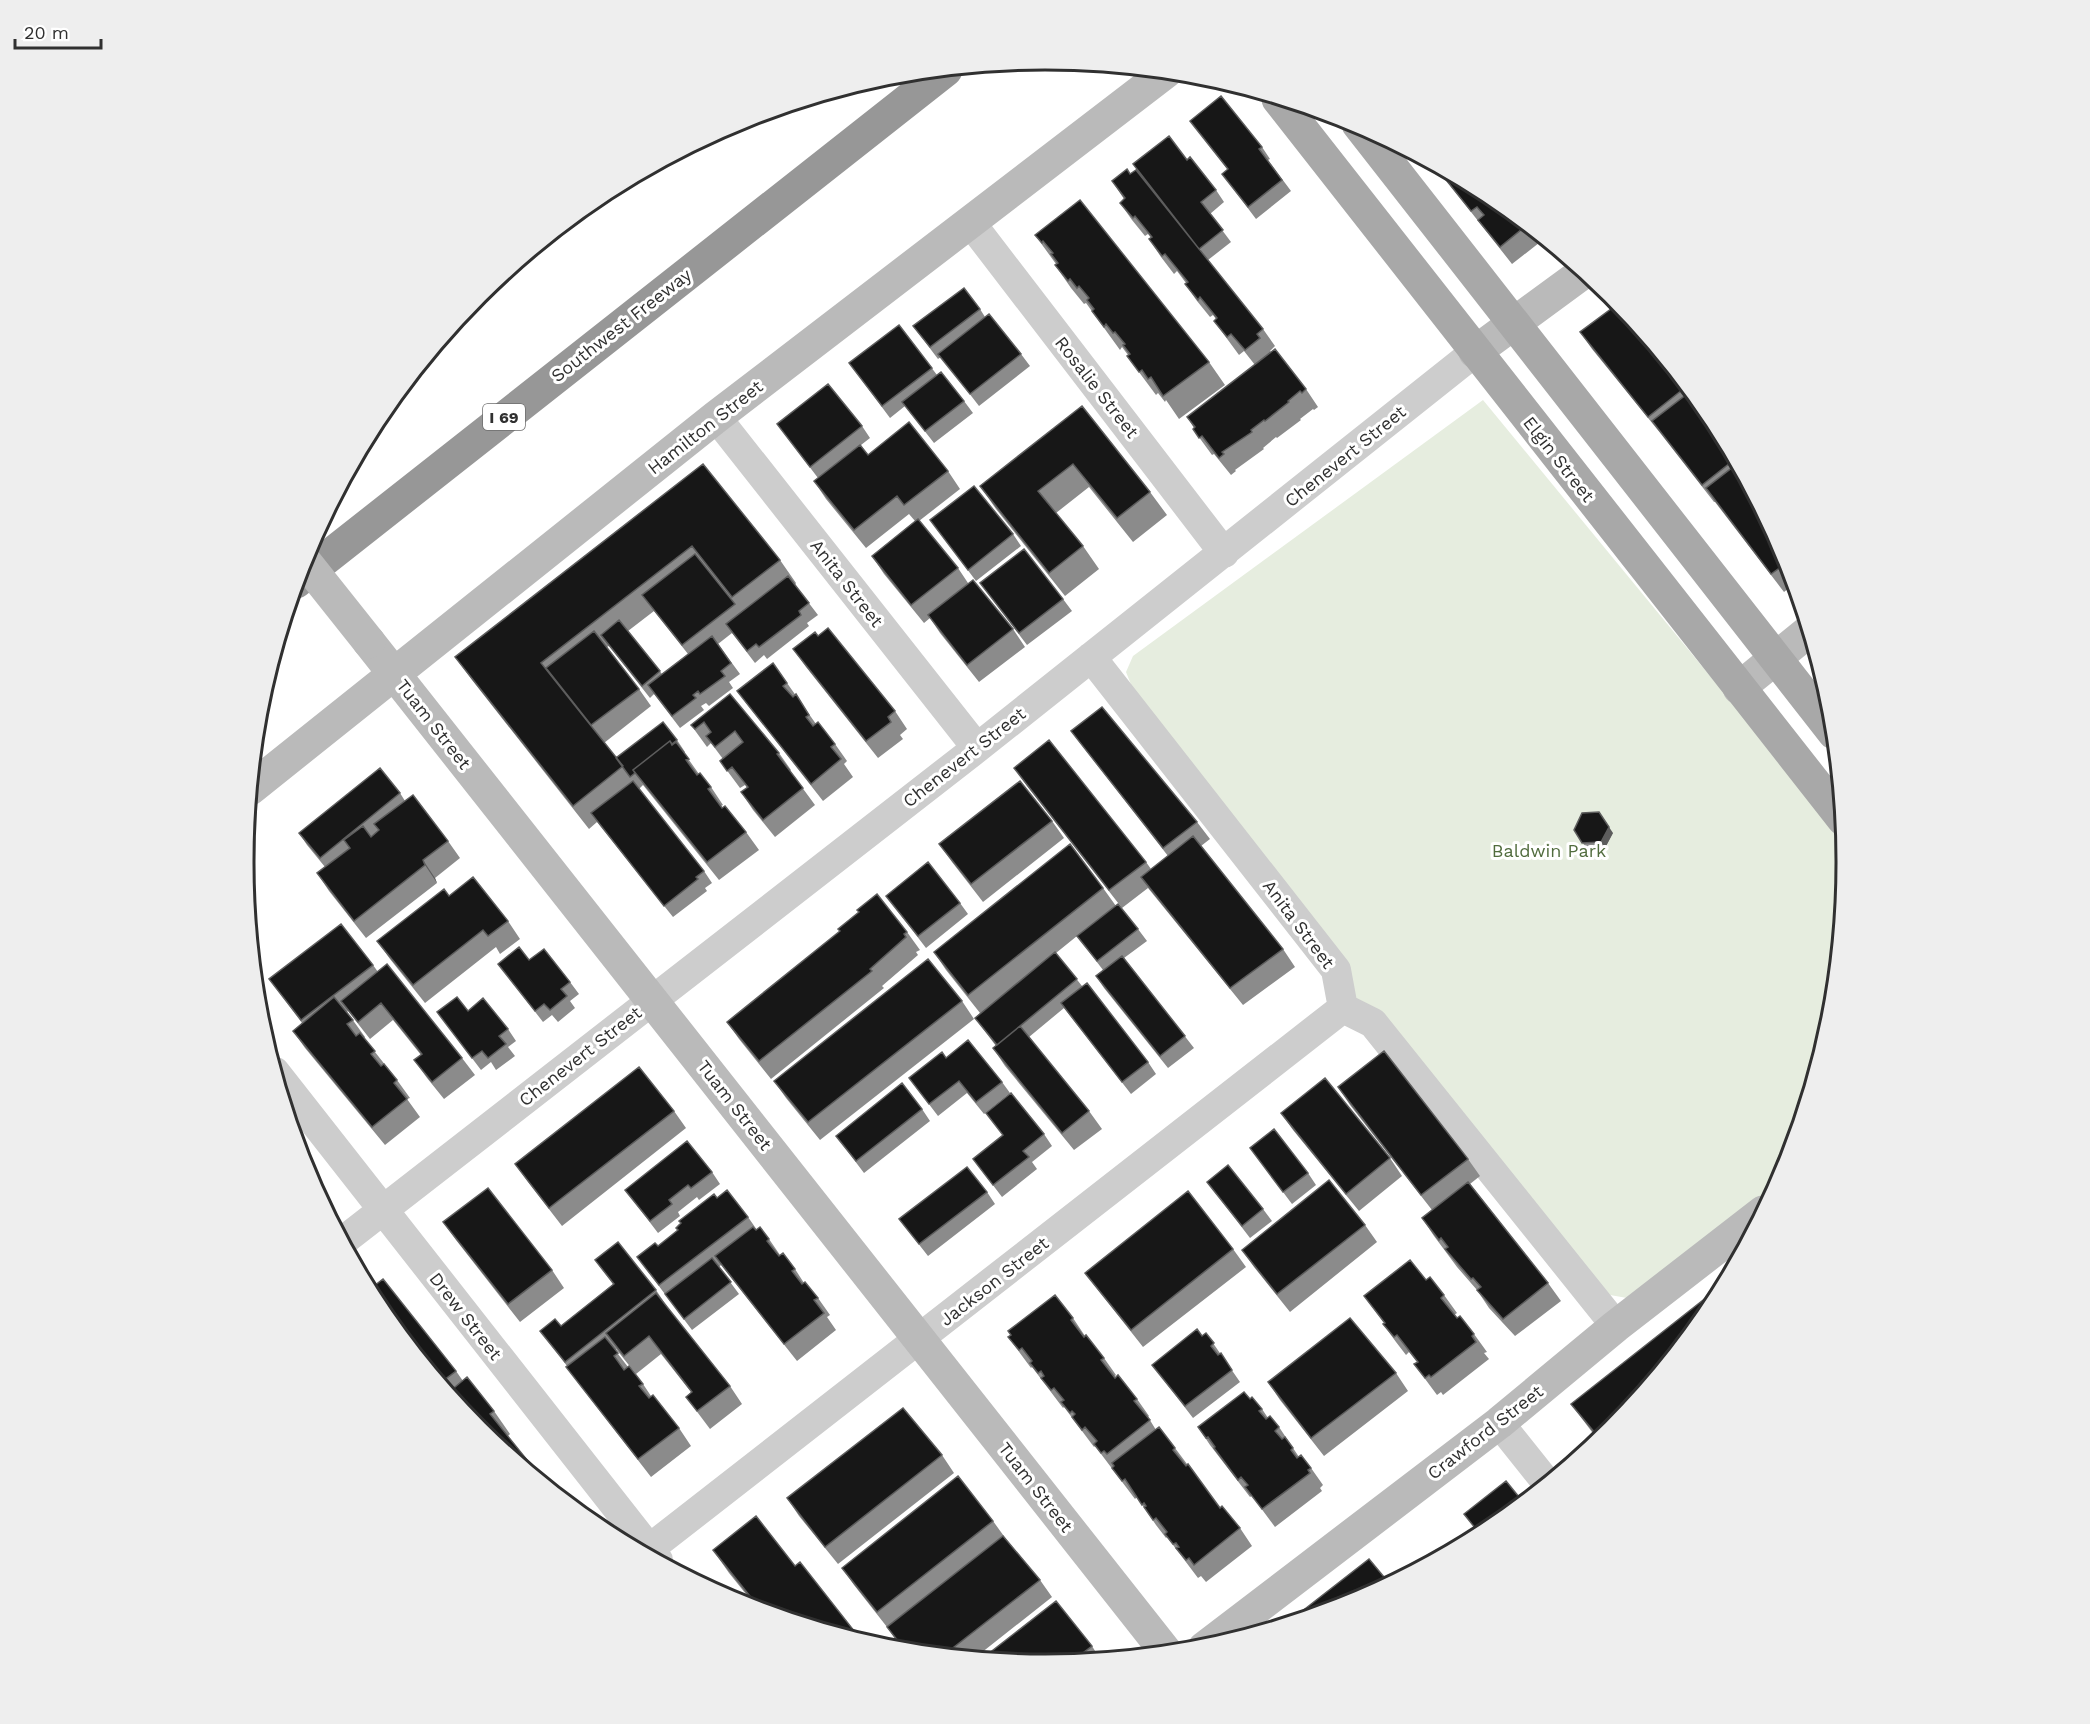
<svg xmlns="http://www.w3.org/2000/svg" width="2090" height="1724" font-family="'Work Sans',sans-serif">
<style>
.green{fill:#e6eddf}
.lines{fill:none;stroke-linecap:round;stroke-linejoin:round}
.street{stroke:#cdcdcd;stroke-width:30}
.secondary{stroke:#bababa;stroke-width:33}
.primary{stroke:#a8a8a8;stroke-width:33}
.highway{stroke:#979797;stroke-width:33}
.secondary-bridge{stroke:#bababa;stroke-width:33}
.wall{fill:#8b8b8b;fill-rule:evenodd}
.shaded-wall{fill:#5d5d5d}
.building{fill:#171717;stroke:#5d5d5d;stroke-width:1.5}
.labels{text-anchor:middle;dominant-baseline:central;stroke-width:6;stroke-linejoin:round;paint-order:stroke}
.shield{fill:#fff;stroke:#6e6e6e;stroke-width:1.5}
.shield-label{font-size:16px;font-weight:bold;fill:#303030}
.street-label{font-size:18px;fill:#303030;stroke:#fff}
.park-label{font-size:18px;fill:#516c3e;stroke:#fff}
.rim{fill:none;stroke:#303030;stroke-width:3}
</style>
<rect width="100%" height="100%" fill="#fff"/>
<path class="green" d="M1483 400 1845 840 1847 862 1832 1019 1786 1169 1778 1183 1627 1298 1610 1295 1358 1005 1132 687 1126 672 1133 656Z"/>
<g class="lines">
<path class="street" d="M970 222 1224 553
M716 417 977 748
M1091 657 1336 970 1343 1008 1373 1023 1616 1326
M275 1072 658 1560
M343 1241 977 748 1475 352
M1499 1423 1547 1483
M644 1553 1343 1008"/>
<path class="secondary" d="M1475 352 1584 272
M369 642 1166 1652
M1739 688 1809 631
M250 789 716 417 1166 72
M1204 1648 1499 1423 1616 1326 1763 1212"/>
<path class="primary" d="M1278 99 1843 819
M1358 124 1834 733"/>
<path class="highway" d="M296 582 946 70"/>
<path class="secondary-bridge" d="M303 559 369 642"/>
</g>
<path class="wall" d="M1190 121 1262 147 1270 159 1268 160 1291 191 1256 219 1222 174 1228 170Z
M1187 160 1216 190 1224 202 1210 214 1231 242 1208 260 1263 329 1275 346 1270 351 1271 353 1306 389 1318 407 1314 410 1313 409 1300 419 1301 420 1277 438 1276 437 1263 448 1264 449 1235 470 1236 471 1231 475 1214 454 1212 455 1193 429 1194 428 1187 417 1255 365 1244 351 1239 355 1214 321 1216 319 1213 315 1210 317 1197 301 1185 284 1186 283 1177 271 1174 274 1161 257 1149 239 1151 238 1148 234 1145 236 1132 220 1120 203 1124 199 1112 181 1130 174 1169 211 1133 164Z
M1434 165 1491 195 1544 239 1512 264Z
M1035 235 1209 362 1225 385 1179 419 1166 400 1165 402 1158 393 1156 395 1127 356 1128 355 1122 347 1120 350 1086 303 1084 304 1071 288 1055 265 1056 264Z
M1619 303 1712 417 1786 555 1795 583 1784 592 1715 502H1714L1661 434 1592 349 1580 332Z
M980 309 985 317 1021 354 1030 366 979 406 941 357 938 359 913 326Z
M899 325 937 375 964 401 973 413 934 443 905 406 890 418 849 363Z
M1082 406 1150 492 1167 515 1133 542 1089 487 1056 513 1083 546 1099 569 1065 596 996 509 980 486Z
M777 424 862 426 870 438 861 445 868 455 948 471 960 489 919 521 958 568 968 583 1013 629 1025 647 979 682 940 633 930 618 924 623 884 574 872 556 915 521 909 514 866 548 826 499 814 481 818 478Z
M703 464 780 560 796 583 795 585 818 615 807 623 809 626 767 659 764 655 755 663 732 633 718 644 740 674 729 682 733 688 709 706 706 703 701 706 704 710 680 728 654 694 650 698 609 646 607 647 639 689 651 706 604 743 617 759 677 740 685 752 684 753 699 774 711 787 723 805 721 806 746 832 759 850 719 880 643 785 639 789 632 779 637 787 704 871 712 883 705 888 707 891 673 917 597 822 589 829 472 680 455 657ZM654 611 688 654 662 674 628 631Z
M930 520 1013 534 1021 546 976 581Z
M980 583 1063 599 1072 611 1027 645Z
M793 649 895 711 907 729 900 735 903 739 878 758 806 667Z
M787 683 816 724 835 744 847 761 844 764 853 777 823 801 750 708 737 691Z
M730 694 779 753 791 770 790 771 815 805 775 837 753 810 741 792 747 788 745 785 740 788 720 761 723 759 711 743 707 747 691 725Z
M1071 731 1197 822 1210 839 1201 846 1283 949 1295 967 1243 1005 1148 888 1122 908 1027 786 1014 768 1146 862 1151 869 1168 856 1084 748Z
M400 793 405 801 448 841 460 858 435 878 437 883 366 938 329 891 317 873 325 867 307 845 299 833Z
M1052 821 1064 838 983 902 952 862 939 844Z
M1574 830 1613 833 1605 848 1587 849Z
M1103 888 1116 906 1138 929 1147 941 1124 958 1194 1048 1168 1068 1104 988 1096 976 1103 970 1077 936 1056 953 1082 986 1148 1062 1156 1074 1131 1094 1064 1008 1029 1037 1089 1111 1102 1129 1074 1150 1005 1066 993 1048 996 1046 975 1018 980 1013 946 970 934 952Z
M449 896 508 921 520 939 500 954 496 947 425 1003 390 959 377 941Z
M886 896 960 903 968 914 926 948Z
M907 932 920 950 916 952 918 955 882 986 884 988 771 1079 739 1039 727 1022Z
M529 960 570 982 579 994 570 1001 575 1008 558 1022 552 1015 543 1022 498 964Z
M373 965 378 972 462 1058 475 1075 444 1099 427 1078 414 1060 421 1055 393 1020 370 1039 348 1011 347 1012 365 1037 364 1038 397 1080 410 1098 407 1099 420 1117 385 1145 305 1048 293 1031 302 1023 269 979Z
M962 1001 974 1019 820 1140 786 1098 774 1081Z
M468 1011 508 1029 516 1041 508 1047 515 1056 496 1070 491 1062 481 1070 437 1012Z
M946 1058 1002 1082 1010 1093 984 1114 967 1093 938 1116 909 1078Z
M1338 1087 1468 1159 1480 1176 1470 1184 1548 1283 1561 1301 1515 1336 1489 1308 1477 1290 1457 1267 1434 1236 1422 1218 1432 1210 1350 1105Z
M922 1109 930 1121 864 1173 836 1136Z
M674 1111 686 1128 562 1226 528 1182 515 1164Z
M986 1113 1044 1134 1052 1146 1032 1162 1037 1169 1002 1197 973 1159 1003 1135Z
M1281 1113 1390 1158 1402 1176 1359 1211 1293 1130Z
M1250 1148 1308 1173 1316 1185 1292 1204Z
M712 1172 720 1184 699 1200 697 1197 678 1212 680 1216 658 1233 625 1190Z
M1207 1182 1263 1209 1272 1221 1250 1238Z
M987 1192 995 1204 928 1256 899 1219Z
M717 1198 748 1217 757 1230 769 1239 780 1255 795 1269 804 1283 818 1298 830 1315 827 1317 836 1330 797 1361 721 1265 719 1267 739 1294 692 1330 637 1257 658 1246 678 1231 676 1228Z
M443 1222 552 1270 564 1288 520 1322 456 1240Z
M1365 1225 1377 1242 1290 1312 1254 1267 1242 1250Z
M1233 1249 1246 1267 1143 1347 1098 1290 1085 1273Z
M595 1260 656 1290 668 1308 730 1386 742 1404 710 1429 686 1397 691 1392 661 1354 636 1374 616 1349 615 1350 628 1367 643 1384 651 1396 679 1428 691 1446 651 1477 579 1384 567 1366 540 1331 561 1326 613 1284Z
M1426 1280 1444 1295 1457 1313 1454 1315 1474 1334 1487 1352 1484 1353 1489 1359 1443 1395 1441 1392 1437 1395 1414 1364 1417 1362 1409 1352 1406 1355 1396 1342 1383 1324 1384 1323 1364 1296Z
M378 1307 456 1371 463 1381 494 1411 510 1434 508 1436 454 1400Z
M1073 1318 1085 1336 1104 1358 1116 1375 1114 1377 1137 1399 1149 1416 1148 1417 1156 1430 1175 1448 1220 1508 1240 1528 1252 1546 1206 1582 1201 1576 1198 1578 1167 1537 1166 1538 1156 1525 1137 1497 1135 1499 1095 1446 1094 1447 1064 1407 1063 1408 1032 1367 1031 1368 1008 1337Z
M1206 1333 1240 1382 1193 1418 1152 1365Z
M1396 1373 1408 1391 1324 1456 1280 1400 1268 1382Z
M1250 1399 1262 1409 1268 1418 1279 1427 1299 1457 1311 1468 1323 1485 1320 1488 1322 1491 1275 1527 1252 1496 1250 1497 1210 1445 1198 1427Z
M1571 1404 1612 1429 1598 1440Z
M942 1455 954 1473 838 1564 799 1516 787 1498Z
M993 1521 1006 1539 1040 1580 1052 1597 976 1657 903 1650 887 1627 854 1585 842 1568Z
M713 1550 795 1566 862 1641 758 1609 729 1573Z
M1092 1646 1100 1659 1045 1664Z"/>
<path class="shaded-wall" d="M1599 812 1613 833 1605 848 1601 842Z
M423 860 435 878 437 883 425 865Z"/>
<path class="building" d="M1221 96 1262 147 1259 149 1282 180 1248 207 1222 174 1228 169 1190 121Z
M1169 136 1187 160 1190 157 1216 190 1201 202 1223 230 1199 249 1133 164Z
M1435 166 1491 195 1527 225 1500 247 1478 220 1484 215 1477 207 1471 211Z
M1127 169 1130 174 1136 170 1263 329 1257 334 1260 338 1245 350 1231 334 1227 337 1214 321 1217 318 1200 297 1198 300 1185 284 1188 282 1165 254 1162 256 1149 239 1152 237 1135 216 1133 218 1120 203 1125 198 1112 181Z
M1080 200 1209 362 1163 396 1151 377 1148 379 1142 370 1139 372 1127 356 1130 354 1123 345 1125 344 1115 332 1113 333 1106 324 1104 327 1092 311 1094 309 1087 300 1089 298 1079 286 1077 288 1070 279 1068 281 1055 265 1058 263 1051 254 1053 253 1043 241 1042 243 1035 235Z
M964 288 980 309 930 347 913 326Z
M1619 303 1687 386 1648 417 1580 332Z
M989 314 1021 354 970 394 938 354Z
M899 325 932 368 882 406 849 363Z
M1275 349 1306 389 1302 393 1300 391 1288 401 1289 402 1265 421 1264 420 1251 430 1252 432 1222 452 1224 454 1219 458 1202 436 1199 438 1193 429 1195 427 1187 417Z
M941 372 964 401 925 431 902 402Z
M828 384 862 426 810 467 777 424Z
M1691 391 1712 417 1735 459 1702 485 1652 421Z
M1082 406 1150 492 1117 518 1073 464 1038 491 1083 546 1049 573 980 486Z
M909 422 948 471 904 505 897 496 854 530 814 481 860 445 868 455Z
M703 464 780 560 732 597 692 546 541 663 623 766 573 806 455 657Z
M1737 464 1786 555 1788 562 1771 574 1706 488Z
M974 486 1013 534 968 570 930 520Z
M918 519 958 568 911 605 872 556Z
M1024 549 1063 599 1019 633 980 583Z
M695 554 735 604 682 645 642 595Z
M788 576 809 603 799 611 801 615 759 647 756 644 747 651 726 624Z
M973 580 1013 629 967 665 928 615Z
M619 620 660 671 642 686 601 635Z
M828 628 895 711 888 717 891 722 866 741 793 649 815 632 818 636Z
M594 631 639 689 591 725 546 668Z
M712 636 731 663 721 671 725 676 700 694 698 691 693 695 696 698 672 716 648 685Z
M773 663 787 683 783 686 793 697 796 694 809 715 806 717 813 726 818 722 835 744 831 747 841 759 811 784 737 691Z
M730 694 779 753 777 754 803 788 763 820 741 792 748 787 732 767 727 771 720 761 743 742 735 731 715 747 706 736 711 732 704 722 695 729 691 725Z
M1102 707 1197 822 1163 848 1071 731Z
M663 722 677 740 672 744 670 741 633 770 635 773 630 777 616 758Z
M1049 740 1146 862 1109 890 1014 768Z
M670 741 672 745 676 742 689 759 686 760 697 775 700 773 711 787 708 789 722 808 725 806 746 832 707 862 633 770Z
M380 768 400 793 320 858 299 833Z
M633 781 704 871 696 877 698 879 664 906 591 813Z
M1020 781 1052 821 971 884 939 844Z
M413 795 448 841 423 860 425 865 354 921 317 873 350 848 344 840 363 826 371 837 379 830 374 824Z
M1599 812 1609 827 1601 842 1582 843 1574 830 1582 813Z
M1193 836 1283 949 1230 988 1141 877Z
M1070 844 1103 888 968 995 934 952Z
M928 862 960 903 918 936 886 896Z
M473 877 508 921 488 936 483 930 413 985 377 941 444 889 449 896Z
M877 894 907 932 904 934 906 937 870 969 872 971 759 1061 727 1022 840 931 838 929 859 912 857 910Z
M1118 904 1138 929 1097 961 1077 936Z
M341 924 373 965 301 1020 269 979Z
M519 947 529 960 544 949 570 982 561 989 567 996 550 1010 544 1004 535 1011 498 964Z
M1055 952 1077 979 997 1045 975 1018Z
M1122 956 1185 1036 1160 1056 1096 976Z
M928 959 962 1001 808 1122 774 1081Z
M387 964 462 1058 432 1082 414 1060 422 1054 381 1003 358 1022 341 1001Z
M1087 983 1148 1062 1122 1082 1061 1003Z
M334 997 353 1020 347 1024 356 1036 360 1033 375 1051 371 1054 381 1066 384 1064 397 1080 394 1083 407 1099 372 1127 293 1031Z
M457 997 468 1011 483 998 508 1029 499 1036 506 1044 488 1058 482 1051 472 1058 437 1012Z
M1020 1026 1089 1111 1062 1133 993 1048Z
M968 1040 1002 1082 976 1102 959 1081 929 1104 909 1078 942 1052 946 1058Z
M1384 1051 1468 1159 1421 1195 1338 1087Z
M639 1067 674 1111 549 1208 515 1164Z
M1325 1078 1390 1158 1346 1194 1281 1113Z
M902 1083 922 1109 856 1161 836 1136Z
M1011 1093 1044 1134 1023 1151 1029 1157 993 1185 973 1159 1003 1135 986 1113Z
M1274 1129 1308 1173 1283 1192 1250 1148Z
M687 1141 712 1172 691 1188 688 1185 669 1200 672 1204 650 1221 625 1190Z
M1228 1165 1263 1209 1242 1226 1207 1182Z
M967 1167 987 1192 919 1244 899 1219Z
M1329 1180 1365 1225 1277 1294 1242 1250Z
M1468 1182 1548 1283 1503 1319 1477 1290 1481 1287 1473 1278 1471 1279 1445 1249 1448 1247 1441 1238 1439 1240 1422 1218Z
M488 1188 552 1270 508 1304 443 1222Z
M727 1190 748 1217 659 1285 637 1257 655 1243 658 1246 678 1230 676 1228 681 1223 679 1221 714 1194 717 1198Z
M1188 1191 1233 1249 1131 1330 1085 1273Z
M753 1227 756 1230 760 1227 769 1239 767 1241 779 1256 783 1253 795 1269 792 1271 802 1284 805 1282 818 1298 814 1300 824 1313 784 1344 715 1256Z
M618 1242 656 1290 565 1362 540 1331 555 1319 561 1326 614 1284 595 1260Z
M712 1258 731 1282 684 1319 665 1294Z
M1410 1260 1426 1280 1430 1277 1444 1295 1441 1298 1457 1318 1460 1316 1474 1334 1472 1336 1476 1342 1431 1377 1429 1375 1425 1378 1414 1364 1418 1362 1397 1335 1394 1337 1383 1324 1385 1323 1364 1296Z
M383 1279 456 1371 440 1383 378 1307 369 1290Z
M1726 1282 1712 1308 1612 1429 1600 1439 1571 1404Z
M656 1293 730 1386 697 1411 686 1397 692 1392 649 1336 624 1356 606 1333Z
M1055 1295 1073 1318 1071 1320 1084 1337 1086 1335 1104 1358 1101 1360 1115 1378 1118 1375 1137 1399 1134 1401 1150 1420 1107 1454 1104 1451 1101 1453 1094 1444 1097 1441 1085 1427 1082 1430 1072 1417 1075 1414 1072 1411 1070 1413 1061 1402 1064 1400 1054 1388 1051 1390 1041 1378 1044 1376 1041 1371 1038 1373 1030 1363 1032 1361 1022 1348 1019 1350 1008 1337 1011 1335 1008 1331Z
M1350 1318 1396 1373 1311 1438 1268 1382Z
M1197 1329 1202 1336 1206 1333 1214 1343 1211 1346 1218 1355 1221 1353 1232 1370 1185 1406 1152 1365Z
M605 1337 618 1353 614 1356 624 1370 629 1366 643 1384 639 1386 649 1398 653 1395 679 1428 638 1459 566 1367Z
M467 1377 494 1411 490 1414 548 1486 478 1429 455 1401V1400L449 1392Z
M1244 1392 1250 1399 1252 1397 1262 1409 1259 1411 1266 1419 1270 1416 1279 1427 1275 1431 1282 1439 1285 1437 1293 1448 1291 1450 1297 1458 1301 1455 1311 1468 1308 1470 1310 1473 1262 1509 1245 1487 1248 1485 1241 1477 1238 1480 1214 1448 1215 1447 1208 1437 1206 1438 1198 1427Z
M903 1408 942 1455 825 1547 787 1498Z
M1159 1427 1175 1448 1173 1450 1186 1466 1188 1464 1220 1508 1222 1506 1240 1528 1194 1565 1189 1558 1186 1560 1176 1548 1179 1547 1176 1543 1173 1544 1165 1534 1167 1532 1156 1518 1153 1520 1144 1507 1146 1506 1144 1503 1142 1505 1125 1479 1122 1481 1112 1468 1114 1466 1112 1463Z
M958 1476 993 1521 877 1612 842 1568Z
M1506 1481 1523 1502 1490 1529 1480 1534 1464 1514Z
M756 1516 795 1566 800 1562 862 1641 761 1610 713 1550Z
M1003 1536 1040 1580 945 1654 905 1650 887 1627Z
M1369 1559 1389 1583 1352 1603 1294 1621 1292 1619Z
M1056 1601 1092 1646 1072 1661 1045 1664 983 1658Z"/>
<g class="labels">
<rect class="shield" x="483" y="404" width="42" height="26" rx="4.5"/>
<g class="shield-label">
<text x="504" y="417">I 69</text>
</g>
<g class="street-label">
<text transform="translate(621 325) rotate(-38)">Southwest Freeway</text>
<text transform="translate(1097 387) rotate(52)">Rosalie Street</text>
<text transform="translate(705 427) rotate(-38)">Hamilton Street</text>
<text transform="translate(1345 456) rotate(-39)">Chenevert Street</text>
<text transform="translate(1559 459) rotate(52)">Elgin Street</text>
<text transform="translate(847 583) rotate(52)">Anita Street</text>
<text transform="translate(434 724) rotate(52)">Tuam Street</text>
<text transform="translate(964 757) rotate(-38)">Chenevert Street</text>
<text transform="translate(1299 924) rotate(53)">Anita Street</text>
<text transform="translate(580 1056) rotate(-38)">Chenevert Street</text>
<text transform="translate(735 1105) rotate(52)">Tuam Street</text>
<text transform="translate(994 1281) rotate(-38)">Jackson Street</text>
<text transform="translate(466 1316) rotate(52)">Drew Street</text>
<text transform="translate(1485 1432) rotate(-38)">Crawford Street</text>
<text transform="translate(1036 1487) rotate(52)">Tuam Street</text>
</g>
<g class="park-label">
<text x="1549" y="850">Baldwin Park</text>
</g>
</g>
<path d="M0 0H2090V1724H0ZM1045 70H1045A791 791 0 0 1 1836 861V863A791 791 0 0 1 1045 1654H1045A791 791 0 0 1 254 863V861A791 791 0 0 1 1045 70Z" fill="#eee" fill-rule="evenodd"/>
<path class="rim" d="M1045 70H1045A791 791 0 0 1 1836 861V863A791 791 0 0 1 1045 1654H1045A791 791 0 0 1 254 863V861A791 791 0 0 1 1045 70Z"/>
<path d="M15 39v9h86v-9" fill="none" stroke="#303030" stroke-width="3"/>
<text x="24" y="39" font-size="18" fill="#303030" stroke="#ffffff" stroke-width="4.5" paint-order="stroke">20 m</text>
</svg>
